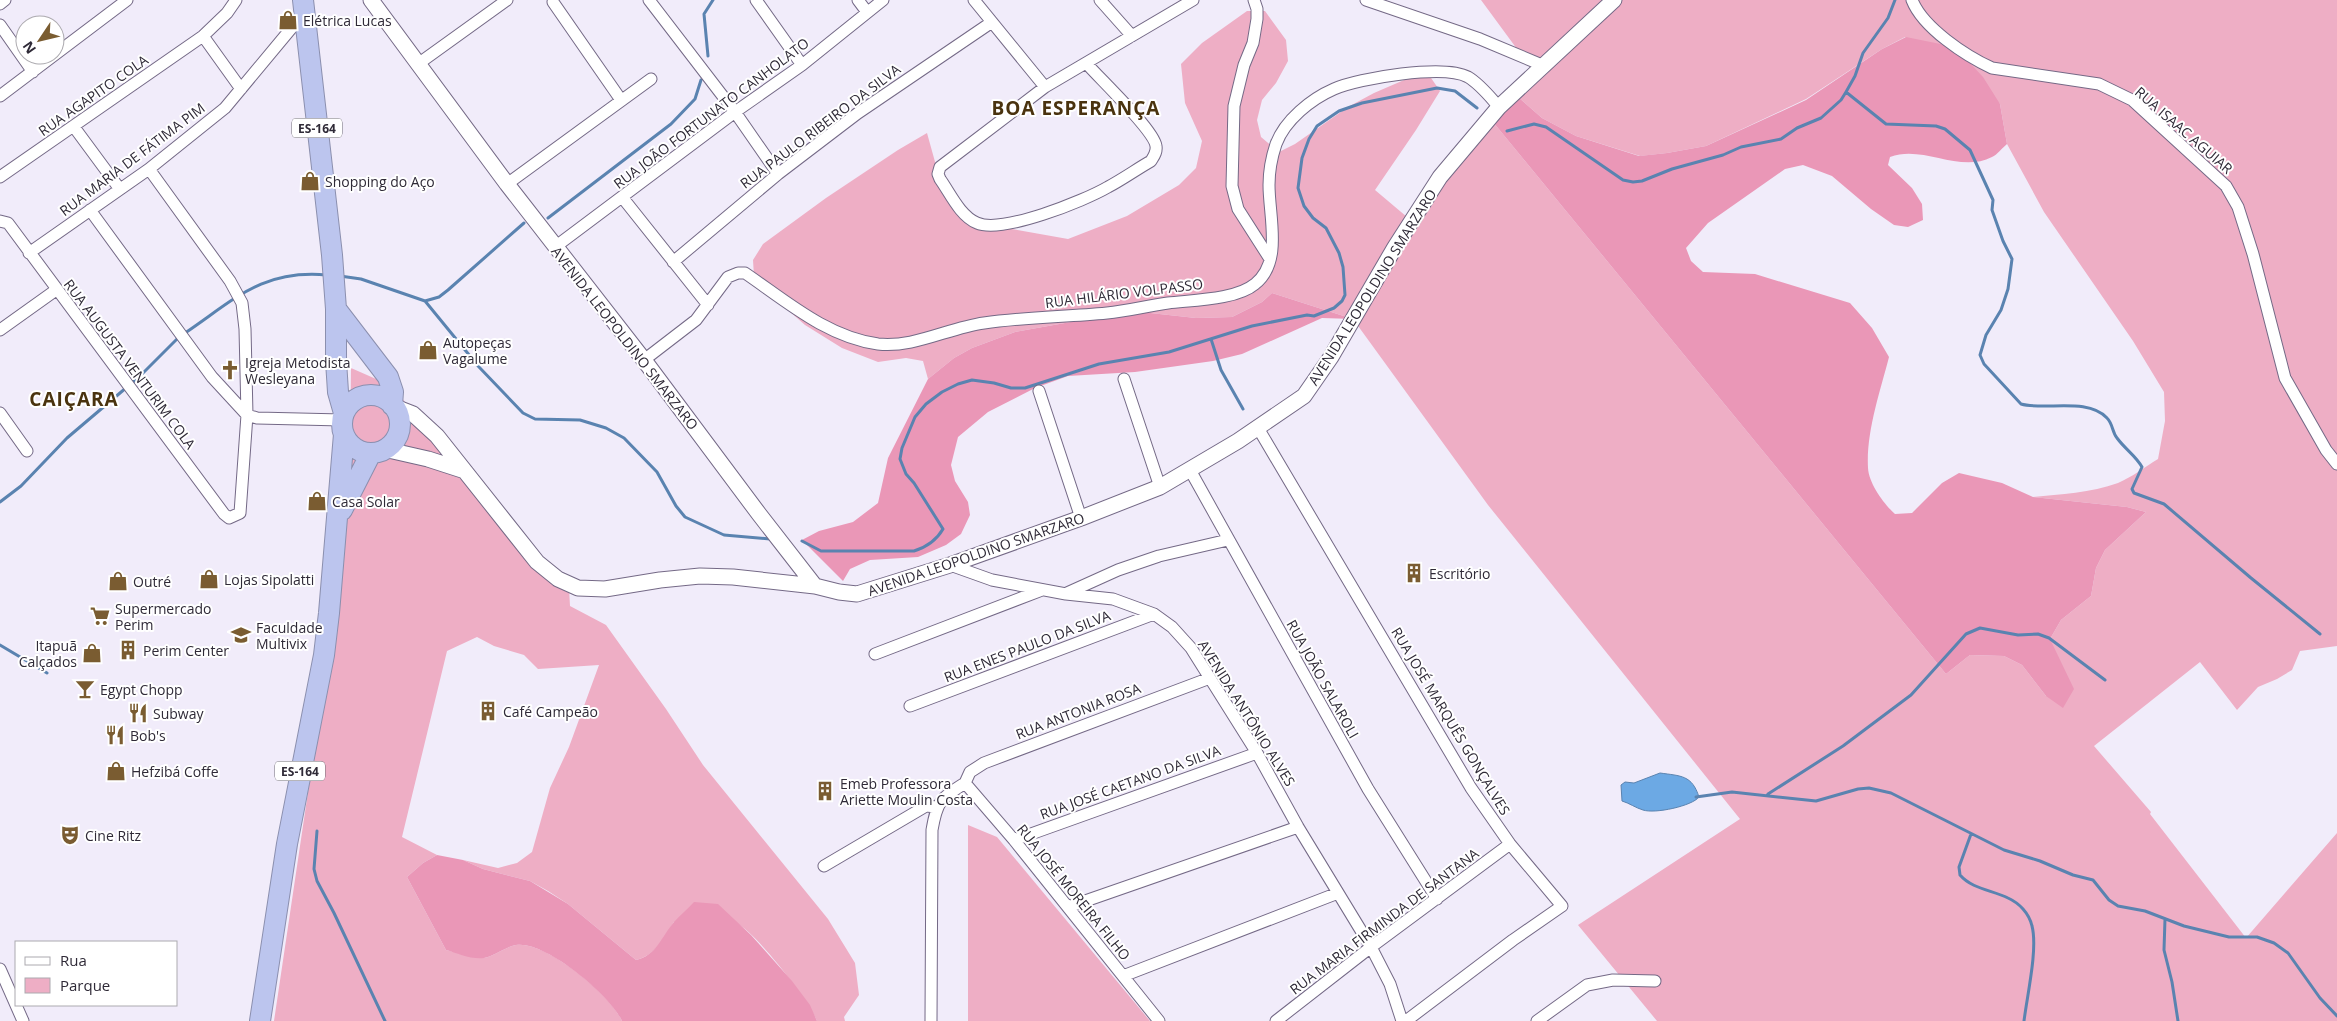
<svg xmlns="http://www.w3.org/2000/svg" width="2337" height="1021" viewBox="0 0 2337 1021" font-family="'Open Sans',sans-serif">
  <style>
    .green { fill: #eeaec5 }
    .forest { fill: #ea97b7 }
    .water { fill: #6ca9e4; stroke: #5a83b0 }
    .lines { fill: none; stroke-linecap: round; stroke-linejoin: round }
    .stream { stroke: #5a83b0; stroke-width: 3 }
    .street-casing { stroke: #746986; stroke-width: 13 }
    .secondary-casing { stroke: #746986; stroke-width: 17 }
    .highway-casing { stroke: #8b8fae; stroke-width: 22 }
    .street { stroke: #fff; stroke-width: 11 }
    .secondary { stroke: #fff; stroke-width: 15 }
    .highway { stroke: #bcc5ee; stroke-width: 20 }
    .labels { text-anchor: middle; dominant-baseline: central; stroke-width: 4; stroke-linejoin: round; paint-order: stroke }
    .shield { fill: #fff; stroke: #6d6a73; stroke-width: 1 }
    .shield-label { font-size: 12px; font-weight: bold; fill: #2f2a37 }
    .poi-label { font-size: 14px; fill: #2f2a37; stroke: #fff; text-anchor: start }
    .street-label { font-size: 14px; fill: #2f2a37; stroke: #fff }
    .district-label { font-size: 19px; font-weight: bold; letter-spacing: 1px; fill: #4a330f; stroke: #fff }
  </style>
  <rect width="100%" height="100%" fill="#f1ecfa"/>
  <!-- green -->
  <path class="green" d="M 1481,0 L 2337,0 L 2337,646 L 2300,651 L 2292,670 L 2277,679 L 2258,687 L 2237,710 L 2200,662 L 2094,746 L 2151,812 L 2150,814 L 2246,938 L 2337,833 L 2337,1021 L 1657,1021 L 1578,925 L 1740,819 L 1488,505 L 1353,319 L 1272,293 L 1262,302 L 1232,317 L 1196,318 L 1132,311 L 1015,332 L 972,348 L 954,358 L 928,379 L 923,361 L 906,358 L 878,362 L 842,348 L 805,325 L 772,296 L 754,276 L 753,260 L 763,244 L 826,198 L 898,150 L 927,133 L 942,187 L 968,225 L 1012,229 L 1068,239 L 1127,216 L 1179,185 L 1196,168 L 1202,141 L 1185,103 L 1181,64 L 1202,43 L 1247,11 L 1265,11 L 1286,40 L 1288,61 L 1276,83 L 1262,100 L 1257,120 L 1261,137 L 1279,152 L 1295,144 L 1348,107 L 1374,93 L 1418,74 L 1429,75 L 1440,91 L 1416,130 L 1375,190 L 1407,217 L 1493,122 L 1946,674 L 1970,655 L 2004,656 L 2022,665 L 2046,696 L 2050,639 L 2061,620 L 2091,596 L 2096,568 L 2105,550 L 2146,512 L 2127,507 L 2033,497 C 2060,494 2091,493 2118,483 C 2132,477 2145,467 2158,459 L 2165,421 L 2164,392 L 2133,341 L 2044,212 L 2007,144 L 2000,104 L 1905,37 L 1882,49 L 1806,99 L 1706,146 L 1667,153 L 1640,156 L 1576,136 L 1542,118 L 1517,96 L 1536,75 Z
    M 351,368 L 392,386 L 442,447 L 569,588 L 570,606 L 606,625 L 666,709 L 703,765 L 828,919 L 855,963 L 859,995 L 844,1017 L 845,1021 L 817,1021 C 809,1001 755,931 736,923 C 728,919 685,922 674,922 C 664,937 655,956 636,960 L 568,904 L 548,891 L 530,881 L 483,869 L 463,860 L 498,868 L 517,863 L 532,852 L 550,788 L 569,747 L 599,665 L 538,669 L 524,655 L 494,646 L 477,637 L 447,651 L 402,837 L 437,855 L 423,863 L 407,877 L 446,950 C 457,952 473,959 484,958 C 495,956 505,947 516,945 C 545,940 611,995 622,1021 L 274,1021 L 341,570 L 350,459 Z
    M 968,825 L 997,837 L 1150,1021 L 968,1021 Z"/>
  <!-- forest -->
  <path class="forest" d="M 1906,37 L 1955,47 L 1983,77 L 2000,104 L 2007,144 C 2002,148 1997,155 1992,157 C 1959,174 1923,144 1890,157 L 1888,165 L 1912,188 L 1922,204 L 1923,220 L 1908,227 L 1894,225 L 1871,209 L 1832,176 L 1803,165 L 1785,169 L 1708,223 L 1686,248 L 1691,261 L 1703,272 L 1755,274 L 1850,303 L 1872,328 L 1889,357 C 1880,392 1866,432 1868,468 C 1869,484 1884,504 1895,514 L 1912,513 L 1942,483 L 1959,473 L 2002,483 L 2033,497 L 2127,507 L 2146,512 L 2105,550 L 2096,568 L 2091,596 L 2061,620 L 2050,639 L 2074,689 L 2063,708 L 2046,696 L 2022,665 L 2004,656 L 1970,655 L 1946,674 L 1493,122 L 1517,96 L 1542,118 L 1576,136 L 1639,156 L 1667,153 L 1706,146 L 1806,100 L 1882,49 Z
    M 1272,293 L 1353,319 L 1322,318 L 1242,354 L 1213,361 L 1135,372 L 1068,376 L 1035,388 L 988,412 L 958,437 L 951,465 L 955,481 L 968,502 L 970,515 L 961,534 L 946,545 L 918,557 L 870,560 L 850,569 L 843,581 L 802,540 L 819,531 L 853,522 L 878,503 L 888,458 L 928,379 L 954,358 L 972,348 L 1015,332 L 1132,311 L 1196,318 L 1232,317 L 1262,302 Z
    M 437,855 L 463,860 L 483,869 L 530,881 L 568,904 L 636,960 C 656,956 662,936 674,922 C 680,915 688,909 694,902 L 718,904 L 751,935 L 792,981 L 810,1005 L 817,1021 L 622,1021 C 611,996 545,940 516,945 C 505,947 495,956 484,958 C 472,960 457,953 446,950 L 407,877 L 423,863 Z"/>
  <!-- water -->
  <path class="water" d="M 1660,773 C 1681,776 1692,775 1699,797 C 1692,806 1655,814 1643,810 C 1636,808 1629,803 1622,801 L 1621,785 L 1625,782 L 1634,783 Z"/>
  <g class="lines">
    <!-- stream -->
    <path class="stream" d="M 708,56 L 704,14 L 713,0
      M 1846,92 L 1886,124 L 1936,126 L 1945,129 L 1970,150 L 1993,200 L 1992,210 L 2003,241 L 2012,259 L 2008,289 L 2001,310 L 1986,335 L 1980,355 L 1984,364 L 2021,404 C 2045,411 2087,397 2107,418 C 2113,424 2112,432 2117,438 C 2125,449 2136,456 2142,467 L 2132,489 L 2134,493 L 2164,504 L 2251,578 L 2320,634
      M 1507,131 L 1534,124 L 1546,127 L 1623,180 L 1633,182 L 1642,181 L 1672,169 L 1723,155 L 1741,147 L 1781,139 L 1797,128 L 1821,118 L 1841,100 L 1846,92 L 1855,76 L 1863,53 L 1888,18 L 1895,0
      M 548,218 L 671,124 L 695,99 L 701,80
      M 340,276 L 361,279 L 425,301 L 479,367 L 523,413 L 535,419 L 580,420 L 606,428 L 624,438 L 657,472 L 676,506 L 685,517 L 724,535 L 770,539
      M 425,301 L 439,297 L 448,290 L 524,223
      M 185,333 C 234,300 262,269 327,275
      M 1211,339 L 1221,370 L 1243,409
      M 0,502 L 21,486 L 67,438 L 140,376 L 179,337
      M 802,541 L 821,551 L 914,551 C 927,547 936,541 943,529 L 914,483 L 906,474 L 900,459 L 902,448 L 915,417 L 926,404 L 942,392 L 958,384 L 972,380 L 994,383 L 1011,388 L 1025,388 L 1099,364 L 1169,352 L 1252,326 L 1307,315 L 1314,316 L 1334,308 L 1342,301 L 1345,295 L 1343,267 L 1339,253 L 1326,228 L 1313,218 L 1304,206 L 1298,188 L 1302,158 L 1309,139 L 1317,126 L 1339,111 L 1362,103 L 1437,88 L 1455,91 L 1477,108
      M 0,645 L 47,673
      M 1768,794 L 1843,746 L 1911,695 L 1966,634 L 1980,628 L 2018,635 L 2038,634 L 2049,638 L 2105,680
      M 1696,797 L 1732,792 L 1816,801 L 1858,789 L 1869,788 L 1891,793 L 2004,850 L 2040,861 L 2073,875 L 2093,880 L 2109,900 L 2118,906 L 2145,911 L 2184,926 L 2229,937 L 2257,937 L 2274,943 L 2288,953 L 2320,998 L 2337,1016
      M 317,831 L 314,869 L 317,881 L 334,913 L 385,1021
      M 1971,834 L 1959,867 L 1960,875 C 1972,889 1992,890 2008,898 C 2019,903 2029,913 2032,926 C 2038,949 2027,996 2024,1021
      M 2165,919 L 2164,950 L 2172,982 L 2178,1021"/>
    <defs>
      <path id="street" d="M 649,0 L 735,112 L 778,174
        M 756,0 L 802,65
        M 858,0 L 867,12
        M 974,0 L 1045,87
        M 1100,0 L 1132,36
        M 1254,0 L 1257,9 L 1257,19 L 1253,43 L 1244,65 L 1234,106 L 1232,186 L 1238,209 L 1270,259
        M 1366,0 L 1480,39 L 1542,65
        M 1912,0 C 1923,28 1966,56 1992,68 L 2099,84 L 2132,100 L 2226,186 L 2238,207 L 2253,254 L 2285,378 L 2326,450 L 2337,464
        M 553,2 L 621,100
        M 0,4 L 5,0
        M 0,25 L 33,72
        M 203,36 L 241,89
        M 418,64 L 507,0
        M 1087,64 C 1100,79 1154,130 1156,146 C 1157,152 1154,156 1151,161 C 1137,169 1123,179 1108,187 C 1084,201 1002,234 977,223 C 960,216 950,193 940,179 L 938,174 L 940,167 L 1045,87 L 1193,0
        M 0,96 L 127,0
        M 74,127 L 119,188
        M 0,177 L 203,36 L 227,13 L 236,0
        M 507,184 L 651,79
        M 622,197 L 708,305
        M 90,210 L 212,377 L 247,415 L 257,418 L 342,420
        M 0,221 L 8,223 L 224,514 L 229,518 L 240,513 L 247,415 L 245,329 L 242,303 L 230,281 L 149,169
        M 555,247 L 735,112 L 802,65 L 883,0
        M 29,253 L 149,169 L 225,108 L 304,13
        M 673,262 L 778,174 L 858,113 L 992,22
        M 0,330 L 56,290
        M 644,360 L 696,320 L 728,277 L 738,273 L 745,273 C 786,301 827,337 878,344 C 914,348 948,328 984,323 C 1024,317 1066,317 1107,313 C 1127,311 1147,306 1168,303 C 1192,300 1236,300 1255,284 C 1283,262 1269,217 1269,185 C 1269,173 1272,156 1276,144 C 1285,120 1311,99 1334,89 C 1359,78 1444,64 1468,77 C 1480,84 1490,97 1499,107
        M 1124,379 L 1160,487
        M 1039,391 L 1081,518
        M 0,413 L 27,451
        M 1258,428 L 1471,788 L 1510,844 L 1562,906 L 1513,940 L 1406,1021
        M 1190,470 L 1368,789 L 1437,899
        M 950,565 L 992,580 L 1066,594 L 1113,599 L 1154,614 L 1172,627 L 1191,648 L 1257,753 L 1298,827 L 1371,947 L 1390,984 L 1402,1021
        M 1067,593 L 1118,570 L 1159,556 L 1228,540
        M 875,654 L 1042,590
        M 910,706 L 1154,614
        M 965,783 L 1014,840 L 1159,1021
        M 965,783 L 970,772 L 984,763 L 1210,678
        M 1014,840 L 1257,753
        M 824,866 L 926,806 L 936,807
        M 1068,907 L 1298,827
        M 0,969 L 23,1021
        M 1123,976 L 1338,893
        M 931,1021 L 932,830 C 937,801 940,799 965,783
        M 1276,1021 L 1371,947 L 1510,844
        M 1537,1021 L 1587,985 L 1613,980 L 1655,981"/>
      <path id="secondary" d="M 371,0 L 507,184 L 644,360 L 759,514 L 815,586
        M 395,407 L 413,414 L 437,436 L 537,562 L 558,579 L 578,588 L 605,589 L 660,580 L 700,576 L 733,577 L 815,586 L 839,592 L 857,594 L 950,565 L 1081,518 L 1160,487 L 1238,441 L 1304,396 L 1331,357 L 1395,247 L 1440,177 L 1499,107 L 1614,0
        M 384,449 L 428,459 L 462,470"/>
      <path id="highway" d="M 303,0 L 332,255 L 336,309 L 336,361 L 338,392 L 344,413
        M 336,309 L 388,377 L 393,392 L 392,405
        M342 424a29 29 0 1 1 58 0a29 29 0 1 1-58 0Z
        M 342,510 L 371,453
        M 260,1021 L 287,844 L 324,655 L 329,613 L 344,434"/>
    </defs>
    <!-- street casing -->
    <use href="#street" class="street-casing"/>
    <!-- secondary casing -->
    <use href="#secondary" class="secondary-casing"/>
    <!-- highway casing -->
    <use href="#highway" class="highway-casing"/>
    <!-- street -->
    <use href="#street" class="street"/>
    <!-- secondary -->
    <use href="#secondary" class="secondary"/>
    <!-- highway -->
    <use href="#highway" class="highway"/>
  </g>
  <!-- icons -->
  <defs>
    <symbol id="shop-bare" viewBox="-9 -9 18 18"><path d="M-5-2.5h2.3a2.7 3.5 0 0 1 5.4 0H5L5.5 6h-11ZM-1.5-2.5h3a1.5 2.3 0 0 0-3 0Z" fill="#7a5c31" stroke="#fff" stroke-width="2.5" paint-order="stroke"/></symbol>
    <symbol id="church-bare" viewBox="-9 -9 18 18"><path d="M-1.2-6h2.4v3.5h3.3v2.4h-3.3V6h-2.4V-.1h-3.3v-2.4h3.3Z" fill="#7a5c31" stroke="#fff" stroke-width="2.5" paint-order="stroke"/></symbol>
    <symbol id="building-bare" viewBox="-9 -9 18 18"><path d="M-4-6H4V6H1V3H-1V6H-4ZM-2.5-4.3h1.7v1.8h-1.7ZM.8-4.3h1.7v1.8H.8ZM-2.5-1h1.7V.8h-1.7ZM.8-1h1.7V.8H.8Z" fill="#7a5c31" stroke="#fff" stroke-width="2.5" paint-order="stroke"/></symbol>
    <symbol id="supermarket-bare" viewBox="-9 -9 18 18"><path d="M-6-5.5h2.5l.6 2H6L4.5 2H-2.5L-4.4-4H-6ZM-1.5 3.2a1.3 1.3 0 1 0 .1 0ZM3 3.2a1.3 1.3 0 1 0 .1 0Z" fill="#7a5c31" stroke="#fff" stroke-width="2.5" paint-order="stroke"/></symbol>
    <symbol id="university-bare" viewBox="-9 -9 18 18"><path d="M0-5L7-2L0 1L-7-2ZM-4 1L0 2.5L4 1V4Q0 6-4 4Z" fill="#7a5c31" stroke="#fff" stroke-width="2.5" paint-order="stroke"/></symbol>
    <symbol id="bar-bare" viewBox="-9 -9 18 18"><path d="M-6-5H6L.8 .8V4.5H3.5V6h-7V4.5H-.8V.8Z" fill="#7a5c31" stroke="#fff" stroke-width="2.5" paint-order="stroke"/></symbol>
    <symbol id="restaurant-bare" viewBox="-9 -9 18 18"><path d="M-5-6h1v4h1v-4h1v4h1v-4h1v5L-1.5 .5V6h-2V.5L-5-1ZM5-6V6H3V1.5H1.5Q1.5-4 5-6Z" fill="#7a5c31" stroke="#fff" stroke-width="2.5" paint-order="stroke"/></symbol>
    <symbol id="theatre-bare" viewBox="-9 -9 18 18"><path d="M-5-5.5Q0-4 5-5.5V0Q5 5 0 6Q-5 5-5 0ZM-3.3-2.5H-1v1.5H-3.3ZM1-2.5H3.3v1.5H1ZM-2.8 1Q0 5.5 2.8 1Z" fill="#7a5c31" stroke="#fff" stroke-width="2.5" paint-order="stroke"/></symbol>
  </defs>
  <g fill-rule="evenodd">
    <use href="#shop-bare" x="274" y="6" width="28" height="28"/>
    <use href="#shop-bare" x="296" y="167" width="28" height="28"/>
    <use href="#shop-bare" x="414" y="336" width="28" height="28"/>
    <use href="#church-bare" x="216" y="356" width="28" height="28"/>
    <use href="#shop-bare" x="303" y="487" width="28" height="28"/>
    <use href="#building-bare" x="1400" y="559" width="28" height="28"/>
    <use href="#shop-bare" x="195" y="565" width="28" height="28"/>
    <use href="#shop-bare" x="104" y="567" width="28" height="28"/>
    <use href="#supermarket-bare" x="86" y="602" width="28" height="28"/>
    <use href="#university-bare" x="227" y="621" width="28" height="28"/>
    <use href="#building-bare" x="114" y="636" width="28" height="28"/>
    <use href="#shop-bare" x="78" y="639" width="28" height="28"/>
    <use href="#bar-bare" x="71" y="675" width="28" height="28"/>
    <use href="#building-bare" x="474" y="697" width="28" height="28"/>
    <use href="#restaurant-bare" x="124" y="699" width="28" height="28"/>
    <use href="#restaurant-bare" x="101" y="721" width="28" height="28"/>
    <use href="#shop-bare" x="102" y="757" width="28" height="28"/>
    <use href="#building-bare" x="811" y="777" width="28" height="28"/>
    <use href="#theatre-bare" x="56" y="821" width="28" height="28"/>
  </g>
  <g class="labels">
    <!-- shield labels -->
    <g class="shield">
      <rect x="292" y="118.5" width="50" height="19" rx="4"/>
      <rect x="275" y="761.5" width="50" height="19" rx="4"/>
    </g>
    <g class="shield-label">
      <text x="317" y="128">ES-164</text>
      <text x="300" y="771">ES-164</text>
    </g>
    <!-- poi labels -->
    <g class="poi-label">
      <text x="303" y="20">Elétrica Lucas</text>
      <text x="325" y="181">Shopping do Aço</text>
      <text x="443" y="342">Autopeças<tspan x="443" dy="16">Vagalume</tspan></text>
      <text x="245" y="362">Igreja Metodista<tspan x="245" dy="16">Wesleyana</tspan></text>
      <text x="332" y="501">Casa Solar</text>
      <text x="1429" y="573">Escritório</text>
      <text x="224" y="579">Lojas Sipolatti</text>
      <text x="133" y="581">Outré</text>
      <text x="115" y="608">Supermercado<tspan x="115" dy="16">Perim</tspan></text>
      <text x="256" y="627">Faculdade<tspan x="256" dy="16">Multivix</tspan></text>
      <text x="77" y="645" text-anchor="end">Itapuã<tspan x="77" dy="16">Calçados</tspan></text>
      <text x="143" y="650">Perim Center</text>
      <text x="100" y="689">Egypt Chopp</text>
      <text x="503" y="711">Café Campeão</text>
      <text x="153" y="713">Subway</text>
      <text x="130" y="735">Bob's</text>
      <text x="131" y="771">Hefzibá Coffe</text>
      <text x="840" y="783">Emeb Professora<tspan x="840" dy="16">Ariette Moulin Costa</tspan></text>
      <text x="85" y="835">Cine Ritz</text>
    </g>
    <!-- street labels -->
    <g class="street-label">
      <text transform="translate(93 95) rotate(-35)">RUA AGAPITO COLA</text>
      <text transform="translate(711 113) rotate(-37)">RUA JOÃO FORTUNATO CANHOLATO</text>
      <text transform="translate(820 126) rotate(-37)">RUA PAULO RIBEIRO DA SILVA</text>
      <text transform="translate(2184 130) rotate(41)">RUA ISAAC AGUIAR</text>
      <text transform="translate(132 159) rotate(-37)">RUA MARIA DE FÁTIMA PIM</text>
      <text transform="translate(1372 287) rotate(-58)">AVENIDA LEOPOLDINO SMARZARO</text>
      <text transform="translate(1124 293) rotate(-7)">RUA HILÁRIO VOLPASSO</text>
      <text transform="translate(625 338) rotate(52)">AVENIDA LEOPOLDINO SMARZARO</text>
      <text transform="translate(130 364) rotate(53)">RUA AUGUSTA VENTURIM COLA</text>
      <text transform="translate(976 554) rotate(-19)">AVENIDA LEOPOLDINO SMARZARO</text>
      <text transform="translate(1027 646) rotate(-21)">RUA ENES PAULO DA SILVA</text>
      <text transform="translate(1323 679) rotate(61)">RUA JOÃO SALAROLI</text>
      <text transform="translate(1078 711) rotate(-21)">RUA ANTONIA ROSA</text>
      <text transform="translate(1247 713) rotate(58)">AVENIDA ANTÔNIO ALVES</text>
      <text transform="translate(1451 721) rotate(59)">RUA JOSÉ MARQUÊS GONÇALVES</text>
      <text transform="translate(1130 782) rotate(-20)">RUA JOSÉ CAETANO DA SILVA</text>
      <text transform="translate(1074 892) rotate(51)">RUA JOSÉ MOREIRA FILHO</text>
      <text transform="translate(1384 921) rotate(-37)">RUA MARIA FIRMINDA DE SANTANA</text>
    </g>
    <!-- district labels -->
    <g class="district-label">
      <text x="1076" y="108">BOA ESPERANÇA</text>
      <text x="74" y="399">CAIÇARA</text>
    </g>
  </g>
  <!-- legend -->
  <rect x="15" y="941" width="162" height="65" fill="#ffffff" stroke="#acaaaf"/>
  <rect x="25" y="957" width="25" height="8" fill="#ffffff" stroke="#acaaaf"/>
  <text x="60" y="966" font-size="15" fill="#2f2a37">Rua</text>
  <rect x="25" y="978" width="25" height="15" fill="#eeaec5" stroke="#acaaaf"/>
  <text x="60" y="991" font-size="15" fill="#2f2a37">Parque</text>
  <!-- north arrow -->
  <g transform="translate(40 40) rotate(235)"><circle r="24" fill="#ffffff" stroke="#acaaaf"/>
  <path d="M0-4L9 19L0 12L-9 19Z" fill="#7a5c31"/>
  <text y="-8" font-size="14" font-weight="bold" text-anchor="middle" fill="#2f2a37">N</text>
  </g>
</svg>
